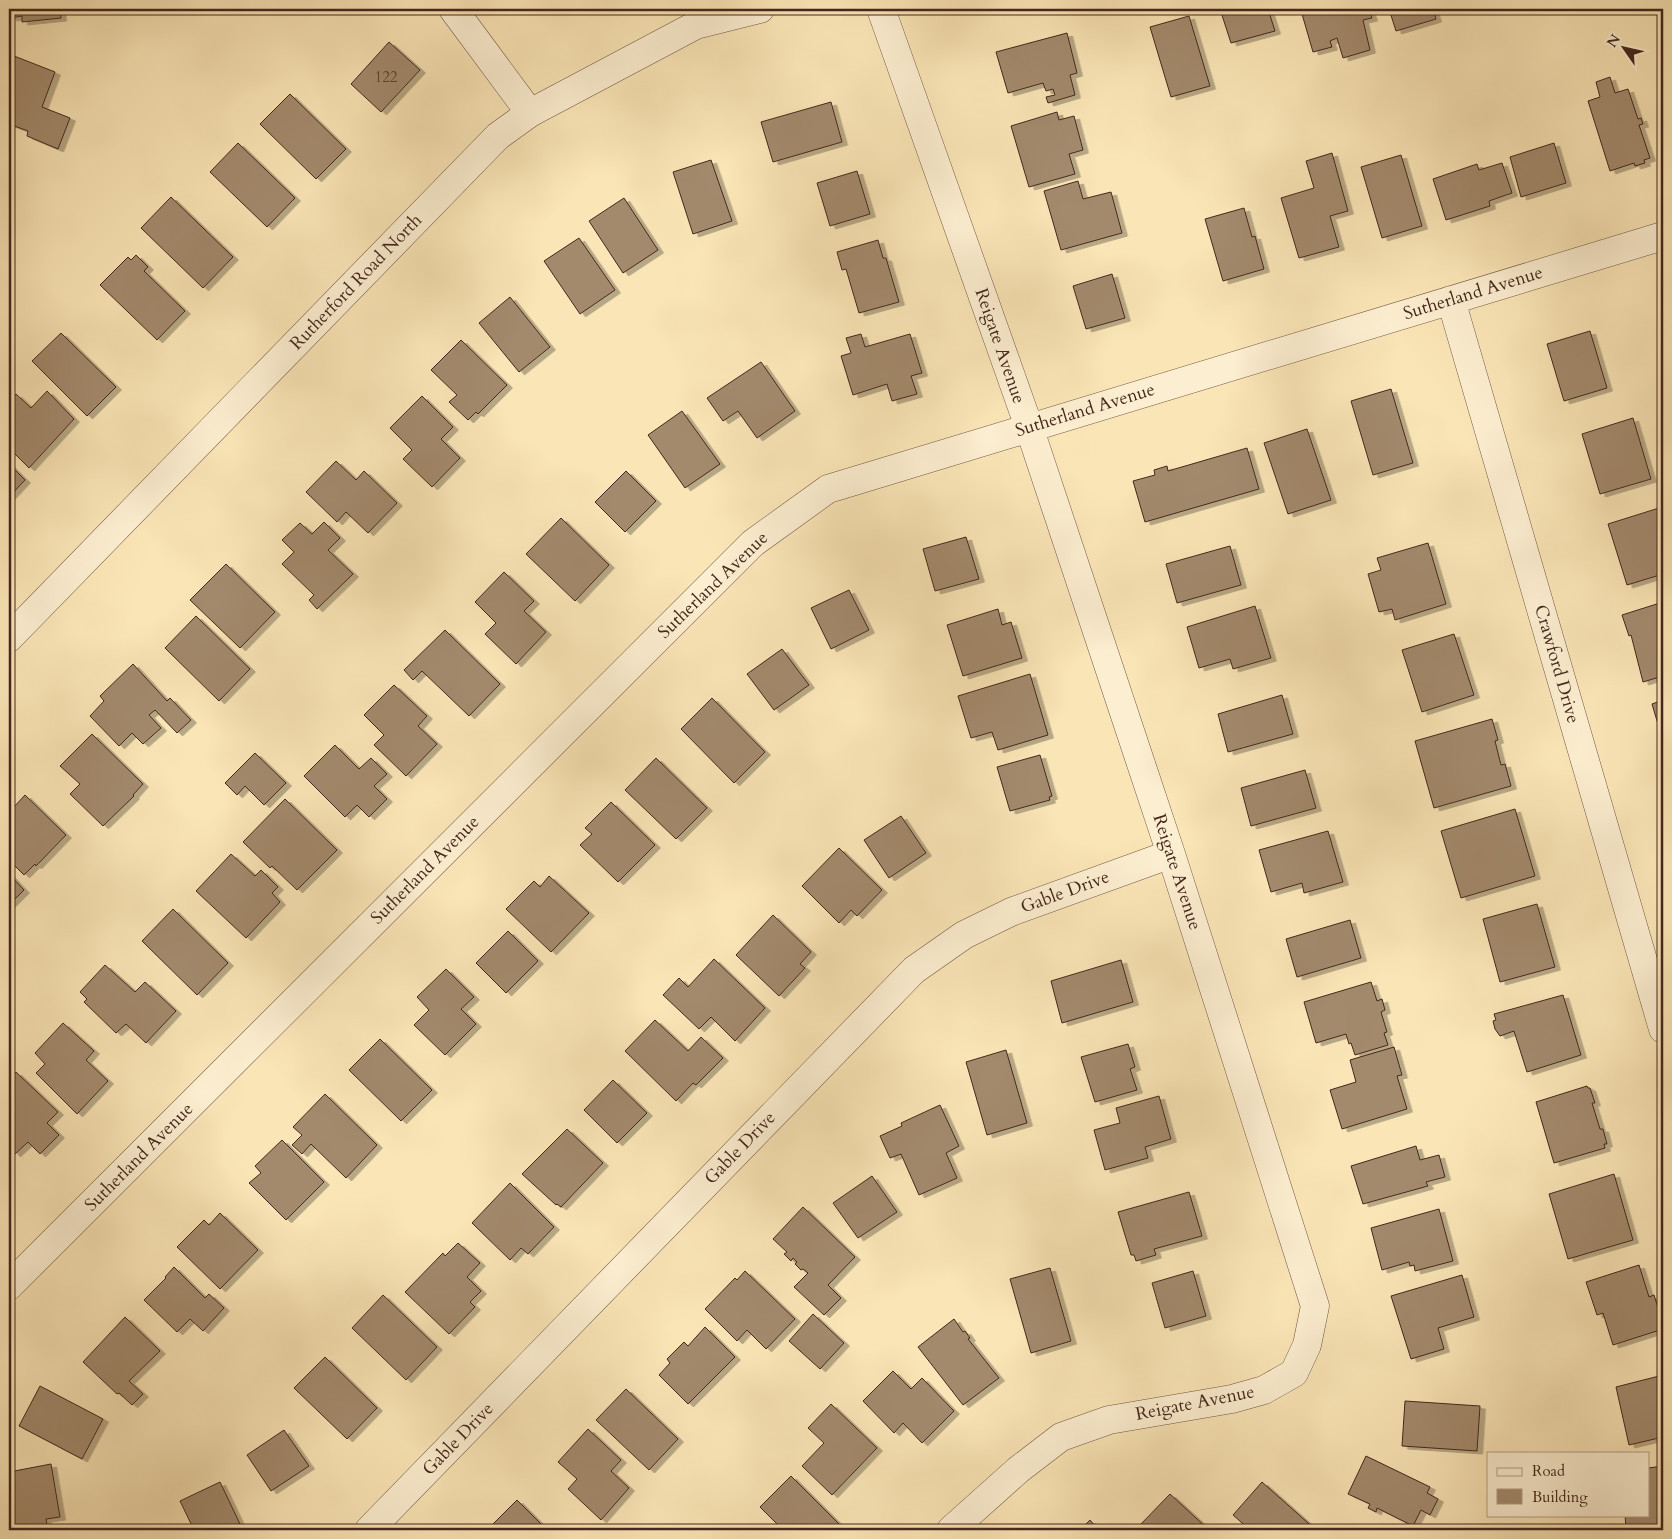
<svg xmlns="http://www.w3.org/2000/svg" width="1672" height="1539" viewBox="0 0 1672 1539" font-family="Cardo,serif">
  <style>
    .building { fill: #a38a6d; stroke: #44271d; filter: url(#shadow) }
    .lines { fill: none; stroke-linecap: round; stroke-linejoin: round }
    .minor-casing { stroke: #725643; stroke-width: 29 }
    .tertiary-casing { stroke: #725643; stroke-width: 29 }
    .minor { stroke: #fceed0; stroke-width: 28 }
    .tertiary { stroke: #fceed0; stroke-width: 28 }
    .labels { text-anchor: middle; dominant-baseline: central; stroke-width: 4; stroke-linejoin: round; paint-order: stroke }
    .number-label { font-size: 15px; fill: #5c4031 }
    .street-label { font-size: 18px; fill: #44271d; stroke: #fceed0 }
  </style>
  <defs>
    <filter id="shadow"><feDropShadow dx="5.5" dy="3" stdDeviation="0" flood-color="#0004"/></filter>
  </defs>
  <rect width="100%" height="100%" fill="#fae5b6"/>
  <filter id="stains"><feTurbulence type="fractalNoise" baseFrequency=".004" numOctaves="4"/><feColorMatrix values="0 0 0 0 .2 0 0 0 0 .09 0 0 0 0 .02 0 0 0 .5 -.17"/></filter>
  <radialGradient id="worn" r=".72"><stop offset=".6" stop-color="#630" stop-opacity="0"/><stop offset="1" stop-color="#630" stop-opacity=".3"/></radialGradient>
  <!-- building -->
  <path class="building" d="M 10,9 L 60,9 L 61,18 L 22,22 L 22,16 L 11,18 Z
    M 1220,9 L 1268,9 L 1275,31 L 1231,43 Z
    M 1316,9 L 1369,9 L 1372,18 L 1363,20 L 1370,50 L 1343,58 L 1337,38 L 1330,41 L 1332,47 L 1313,52 L 1302,14 Z
    M 1389,9 L 1433,9 L 1436,19 L 1396,31 Z
    M 1189,16 L 1210,86 L 1171,97 L 1150,27 Z
    M 1067,33 L 1077,73 L 1070,75 L 1075,95 L 1048,103 L 1046,97 L 1055,95 L 1053,89 L 1046,91 L 1043,83 L 1008,93 L 996,52 Z
    M 389,42 L 420,70 L 381,112 L 351,84 Z
    M 9,54 L 55,72 L 42,107 L 70,118 L 58,149 L 27,136 L 28,131 L 9,124 Z
    M 1610,77 L 1615,93 L 1628,89 L 1638,119 L 1641,118 L 1643,124 L 1639,125 L 1650,158 L 1644,160 L 1645,163 L 1635,166 L 1634,163 L 1610,171 L 1588,101 L 1600,97 L 1596,82 Z
    M 1663,85 L 1663,103 L 1658,87 Z
    M 290,94 L 346,149 L 316,179 L 260,124 Z
    M 831,102 L 842,142 L 773,162 L 761,122 Z
    M 1057,112 L 1059,120 L 1074,116 L 1083,150 L 1069,154 L 1075,174 L 1029,187 L 1011,126 Z
    M 238,143 L 295,198 L 267,227 L 210,172 Z
    M 1554,143 L 1566,183 L 1521,197 L 1510,157 Z
    M 1332,153 L 1348,211 L 1330,216 L 1339,247 L 1299,258 L 1281,198 L 1314,188 L 1306,161 Z
    M 1401,155 L 1422,226 L 1382,238 L 1361,167 Z
    M 711,160 L 732,221 L 693,234 L 673,172 Z
    M 1502,163 L 1512,193 L 1489,201 L 1490,206 L 1446,220 L 1433,179 L 1477,164 L 1479,170 Z
    M 857,171 L 870,214 L 830,226 L 817,183 Z
    M 1078,181 L 1083,199 L 1111,192 L 1122,233 L 1061,250 L 1044,191 Z
    M 171,197 L 233,257 L 203,288 L 141,228 Z
    M 624,198 L 658,250 L 623,273 L 589,221 Z
    M 1244,208 L 1252,237 L 1255,236 L 1264,269 L 1223,281 L 1205,219 Z
    M 579,238 L 615,290 L 580,314 L 544,261 Z
    M 878,240 L 883,258 L 886,258 L 899,302 L 859,313 L 846,269 L 842,270 L 837,252 Z
    M 136,255 L 148,267 L 144,271 L 185,311 L 157,340 L 100,285 L 128,257 L 131,260 Z
    M 1112,274 L 1125,318 L 1086,329 L 1073,286 Z
    M 510,297 L 550,347 L 519,372 L 479,323 Z
    M 1590,331 L 1607,388 L 1564,401 L 1547,344 Z
    M 61,333 L 116,387 L 87,416 L 32,361 Z
    M 861,334 L 865,347 L 910,334 L 922,373 L 911,376 L 917,394 L 892,401 L 887,384 L 853,395 L 841,356 L 851,353 L 846,338 Z
    M 461,340 L 507,385 L 478,414 L 476,412 L 468,420 L 449,402 L 457,395 L 431,370 Z
    M 761,362 L 795,411 L 757,438 L 738,411 L 723,421 L 707,398 Z
    M 1391,389 L 1413,463 L 1373,475 L 1351,401 Z
    M 47,391 L 74,419 L 29,468 L 9,448 L 9,401 L 16,394 L 31,408 Z
    M 422,396 L 453,427 L 441,439 L 460,458 L 432,487 L 403,459 L 412,450 L 390,428 Z
    M 682,411 L 720,464 L 685,488 L 648,435 Z
    M 1633,418 L 1651,479 L 1600,494 L 1582,434 Z
    M 1307,429 L 1331,500 L 1288,514 L 1264,443 Z
    M 1247,448 L 1259,489 L 1145,522 L 1133,481 L 1155,475 L 1154,470 L 1167,466 L 1168,471 Z
    M 336,461 L 356,480 L 364,471 L 397,503 L 368,533 L 346,512 L 337,522 L 306,492 Z
    M 9,464 L 25,480 L 9,497 Z
    M 626,471 L 656,501 L 625,532 L 595,502 Z
    M 1659,508 L 1663,523 L 1663,574 L 1627,585 L 1608,524 Z
    M 561,518 L 609,565 L 575,601 L 526,554 Z
    M 324,522 L 340,538 L 328,550 L 353,574 L 317,609 L 309,600 L 314,595 L 282,564 L 294,552 L 282,540 L 300,523 L 312,534 Z
    M 966,537 L 979,579 L 935,591 L 923,549 Z
    M 1428,543 L 1446,604 L 1395,620 L 1392,609 L 1379,612 L 1368,574 L 1381,570 L 1377,558 Z
    M 1230,546 L 1241,585 L 1177,603 L 1166,564 Z
    M 226,564 L 275,612 L 240,648 L 190,600 Z
    M 504,572 L 534,601 L 524,611 L 546,632 L 516,664 L 485,634 L 496,623 L 475,602 Z
    M 849,590 L 869,630 L 831,649 L 811,608 Z
    M 1663,602 L 1663,676 L 1643,682 L 1631,635 L 1629,636 L 1622,615 Z
    M 1255,606 L 1271,658 L 1233,669 L 1230,659 L 1199,668 L 1187,627 Z
    M 998,609 L 1002,625 L 1011,622 L 1022,658 L 963,676 L 947,625 Z
    M 196,616 L 250,669 L 219,701 L 165,648 Z
    M 445,630 L 500,684 L 469,716 L 422,671 L 413,680 L 404,670 Z
    M 1454,634 L 1474,695 L 1422,712 L 1402,650 Z
    M 782,649 L 809,685 L 774,710 L 747,674 Z
    M 133,664 L 167,701 L 170,698 L 191,720 L 177,733 L 155,710 L 149,715 L 161,728 L 143,744 L 132,733 L 119,746 L 90,716 L 104,701 L 100,696 Z
    M 1030,674 L 1048,735 L 998,750 L 992,732 L 971,738 L 958,696 Z
    M 394,685 L 427,716 L 418,726 L 437,744 L 406,776 L 374,745 L 384,735 L 364,715 Z
    M 1282,695 L 1293,734 L 1228,752 L 1218,714 Z
    M 712,698 L 765,752 L 734,783 L 681,729 Z
    M 1663,700 L 1663,741 L 1652,704 Z
    M 1492,719 L 1498,740 L 1495,741 L 1501,765 L 1505,764 L 1511,786 L 1434,808 L 1415,741 Z
    M 92,734 L 143,784 L 133,795 L 134,796 L 103,826 L 70,794 L 80,784 L 60,766 Z
    M 335,745 L 359,769 L 371,758 L 387,774 L 374,786 L 387,799 L 369,817 L 357,805 L 345,817 L 304,776 Z
    M 255,753 L 286,783 L 264,805 L 245,786 L 237,795 L 225,783 Z
    M 1040,755 L 1052,796 L 1049,797 L 1050,800 L 1010,811 L 997,767 Z
    M 656,758 L 707,808 L 676,839 L 625,790 Z
    M 1305,770 L 1316,808 L 1251,826 L 1241,788 Z
    M 25,795 L 66,835 L 36,866 L 35,864 L 24,875 L 9,860 L 9,804 L 13,808 Z
    M 285,799 L 337,850 L 297,890 L 272,866 L 270,868 L 243,842 Z
    M 611,802 L 655,845 L 618,882 L 580,845 L 592,834 L 585,828 Z
    M 1515,809 L 1535,876 L 1461,898 L 1441,831 Z
    M 901,816 L 926,853 L 889,878 L 864,840 Z
    M 1328,831 L 1343,882 L 1304,893 L 1302,883 L 1271,892 L 1259,850 Z
    M 839,848 L 882,890 L 857,916 L 851,910 L 839,923 L 802,886 Z
    M 231,854 L 255,876 L 261,870 L 278,887 L 272,893 L 280,902 L 246,938 L 196,891 Z
    M 9,874 L 24,890 L 9,905 Z
    M 549,876 L 589,913 L 551,952 L 506,909 L 534,881 L 540,887 Z
    M 1537,904 L 1555,967 L 1500,982 L 1483,919 Z
    M 173,909 L 228,963 L 197,995 L 142,941 Z
    M 773,915 L 811,952 L 800,964 L 805,968 L 779,996 L 736,955 Z
    M 1350,920 L 1361,958 L 1297,977 L 1286,939 Z
    M 508,931 L 538,961 L 506,993 L 476,963 Z
    M 714,959 L 765,1008 L 735,1041 L 711,1017 L 699,1029 L 663,995 L 679,978 L 688,987 Z
    M 1121,960 L 1133,1002 L 1062,1023 L 1051,981 Z
    M 105,965 L 135,992 L 145,982 L 176,1011 L 146,1043 L 126,1024 L 116,1033 L 84,1002 L 87,999 L 80,992 Z
    M 446,969 L 474,997 L 461,1009 L 476,1024 L 445,1055 L 414,1025 L 429,1010 L 417,997 Z
    M 1371,982 L 1377,1001 L 1382,999 L 1385,1010 L 1381,1012 L 1387,1032 L 1384,1033 L 1388,1045 L 1355,1055 L 1351,1043 L 1349,1044 L 1346,1034 L 1316,1043 L 1304,1002 Z
    M 1563,995 L 1581,1055 L 1527,1072 L 1514,1031 L 1500,1036 L 1495,1029 L 1493,1021 L 1496,1020 L 1494,1014 Z
    M 655,1020 L 688,1051 L 701,1037 L 723,1058 L 696,1085 L 693,1083 L 676,1101 L 625,1051 Z
    M 63,1023 L 94,1051 L 86,1060 L 108,1081 L 77,1114 L 36,1073 L 45,1064 L 35,1053 Z
    M 380,1039 L 432,1090 L 401,1121 L 349,1070 Z
    M 1128,1044 L 1135,1067 L 1130,1069 L 1137,1090 L 1095,1102 L 1081,1057 Z
    M 1394,1047 L 1402,1075 L 1397,1076 L 1407,1109 L 1342,1129 L 1330,1090 L 1356,1082 L 1350,1060 Z
    M 1006,1050 L 1027,1123 L 987,1135 L 966,1062 Z
    M 16,1072 L 58,1112 L 47,1123 L 59,1135 L 40,1154 L 28,1142 L 15,1154 L 9,1147 L 9,1080 Z
    M 613,1080 L 647,1113 L 617,1143 L 584,1110 Z
    M 1587,1086 L 1588,1088 L 1590,1088 L 1595,1103 L 1592,1103 L 1600,1129 L 1603,1129 L 1607,1144 L 1604,1144 L 1605,1148 L 1554,1163 L 1536,1102 Z
    M 325,1094 L 377,1145 L 346,1178 L 311,1144 L 302,1154 L 292,1145 L 302,1135 L 293,1127 Z
    M 1159,1096 L 1171,1139 L 1145,1147 L 1148,1158 L 1105,1170 L 1094,1130 L 1120,1123 L 1116,1108 Z
    M 940,1105 L 959,1146 L 946,1153 L 957,1178 L 919,1195 L 901,1154 L 890,1158 L 880,1136 L 902,1126 L 901,1123 Z
    M 567,1129 L 603,1163 L 561,1207 L 557,1204 L 556,1205 L 522,1174 Z
    M 282,1140 L 324,1182 L 286,1220 L 249,1183 L 261,1173 L 255,1166 Z
    M 1416,1146 L 1420,1160 L 1439,1155 L 1445,1177 L 1426,1182 L 1428,1186 L 1363,1204 L 1351,1166 Z
    M 1614,1174 L 1633,1240 L 1568,1259 L 1549,1194 Z
    M 872,1176 L 897,1212 L 858,1238 L 833,1203 Z
    M 510,1183 L 554,1227 L 528,1254 L 521,1248 L 510,1260 L 472,1223 Z
    M 1189,1192 L 1202,1236 L 1154,1249 L 1156,1255 L 1136,1261 L 1134,1255 L 1131,1255 L 1118,1212 Z
    M 803,1207 L 855,1257 L 828,1285 L 841,1298 L 824,1315 L 794,1287 L 808,1273 L 803,1269 L 801,1270 L 795,1264 L 797,1262 L 793,1258 L 791,1261 L 784,1254 L 787,1252 L 773,1239 Z
    M 1439,1209 L 1453,1261 L 1415,1271 L 1414,1265 L 1410,1266 L 1409,1262 L 1382,1270 L 1371,1228 Z
    M 220,1213 L 258,1250 L 220,1289 L 177,1247 L 204,1220 L 209,1225 Z
    M 458,1243 L 480,1263 L 467,1277 L 481,1291 L 470,1302 L 475,1307 L 449,1334 L 405,1292 L 443,1253 L 445,1256 Z
    M 1639,1265 L 1649,1297 L 1654,1295 L 1663,1323 L 1663,1329 L 1613,1345 L 1603,1313 L 1597,1315 L 1586,1282 Z
    M 174,1267 L 205,1298 L 209,1294 L 224,1308 L 203,1331 L 190,1319 L 177,1332 L 144,1300 L 166,1278 L 165,1277 Z
    M 1050,1268 L 1071,1341 L 1031,1353 L 1010,1279 Z
    M 745,1271 L 795,1319 L 766,1349 L 747,1330 L 737,1341 L 705,1309 L 735,1278 L 737,1280 Z
    M 1193,1271 L 1206,1316 L 1165,1328 L 1152,1283 Z
    M 1462,1275 L 1474,1317 L 1438,1328 L 1444,1349 L 1411,1359 L 1391,1296 Z
    M 383,1295 L 437,1347 L 406,1380 L 352,1328 Z
    M 813,1314 L 844,1343 L 820,1369 L 789,1341 Z
    M 125,1317 L 160,1351 L 129,1381 L 143,1394 L 132,1405 L 119,1393 L 117,1394 L 83,1362 Z
    M 954,1319 L 963,1332 L 965,1331 L 970,1338 L 968,1339 L 999,1378 L 963,1405 L 918,1347 Z
    M 705,1327 L 735,1357 L 688,1404 L 659,1375 L 670,1363 L 667,1359 L 684,1342 L 688,1346 Z
    M 325,1357 L 377,1408 L 347,1439 L 294,1388 Z
    M 893,1371 L 911,1389 L 922,1378 L 954,1411 L 922,1443 L 903,1423 L 894,1433 L 863,1401 Z
    M 1663,1375 L 1663,1437 L 1629,1445 L 1616,1387 Z
    M 40,1386 L 103,1419 L 82,1459 L 19,1426 Z
    M 626,1389 L 678,1439 L 649,1470 L 596,1420 Z
    M 1405,1401 L 1480,1406 L 1477,1451 L 1402,1446 Z
    M 831,1404 L 877,1448 L 832,1495 L 802,1466 L 824,1443 L 808,1428 Z
    M 588,1429 L 621,1460 L 611,1471 L 629,1488 L 601,1520 L 568,1489 L 577,1479 L 558,1462 Z
    M 284,1430 L 309,1466 L 271,1491 L 247,1455 Z
    M 1366,1456 L 1430,1487 L 1427,1493 L 1438,1499 L 1430,1515 L 1421,1510 L 1413,1526 L 1377,1508 L 1376,1512 L 1368,1508 L 1370,1504 L 1348,1494 Z
    M 51,1464 L 60,1517 L 46,1519 L 48,1530 L 13,1530 L 12,1526 L 9,1527 L 9,1472 Z
    M 1663,1466 L 1663,1527 L 1626,1529 L 1625,1515 L 1648,1515 L 1648,1468 Z
    M 791,1476 L 842,1527 L 839,1530 L 783,1530 L 760,1507 Z
    M 220,1482 L 240,1524 L 228,1530 L 194,1530 L 180,1501 Z
    M 1262,1482 L 1316,1530 L 1250,1530 L 1233,1515 Z
    M 1170,1494 L 1209,1530 L 1147,1530 L 1141,1524 Z
    M 517,1500 L 547,1530 L 487,1530 Z
    M 1090,1520 L 1096,1527 L 1098,1525 L 1103,1530 L 1080,1530 Z"/>
  <g class="lines">
    <defs>
      <path id="minor" d="M 453,9 L 530,113
        M 881,9 L 1029,427 L 1171,854 L 1315,1306 L 1307,1345 L 1294,1373 L 1264,1390 L 1232,1399 L 1109,1420 L 1061,1437 L 1018,1470 L 951,1530
        M 1451,300 L 1663,1029
        M 9,1286 L 753,543 L 828,489 L 1663,236
        M 369,1530 L 914,970 L 964,935 L 1011,912 L 1171,854"/>
      <path id="tertiary" d="M 9,638 L 498,136 L 530,113 L 696,25 L 760,9"/>
    </defs>
    <!-- minor casing -->
    <use href="#minor" class="minor-casing"/>
    <!-- tertiary casing -->
    <use href="#tertiary" class="tertiary-casing"/>
    <!-- minor -->
    <use href="#minor" class="minor"/>
    <!-- tertiary -->
    <use href="#tertiary" class="tertiary"/>
  </g>
  <g class="labels">
    <!-- number labels -->
    <g class="number-label">
      <text x="386" y="77">122</text>
    </g>
    <!-- street labels -->
    <g class="street-label">
      <text transform="translate(356 282) rotate(-46)">Rutherford Road North</text>
      <text transform="translate(1473 293) rotate(-17)">Sutherland Avenue</text>
      <text transform="translate(1000 346) rotate(71)">Reigate Avenue</text>
      <text transform="translate(1085 410) rotate(-17)">Sutherland Avenue</text>
      <text transform="translate(713 585) rotate(-44)">Sutherland Avenue</text>
      <text transform="translate(1557 664) rotate(74)">Crawford Drive</text>
      <text transform="translate(425 870) rotate(-45)">Sutherland Avenue</text>
      <text transform="translate(1177 872) rotate(72)">Reigate Avenue</text>
      <text transform="translate(1065 892) rotate(-20)">Gable Drive</text>
      <text transform="translate(740 1148) rotate(-46)">Gable Drive</text>
      <text transform="translate(139 1157) rotate(-45)">Sutherland Avenue</text>
      <text transform="translate(1195 1403) rotate(-11)">Reigate Avenue</text>
      <text transform="translate(458 1439) rotate(-46)">Gable Drive</text>
    </g>
  </g>
  <!-- margin -->
  <rect width="1672" height="1539" fill="none" stroke="#fae5b6" stroke-width="30"/>
  <rect x="10" y="10" width="1652" height="1519" fill="none" stroke="#44271d" stroke-width="2.5"/>
  <rect x="15" y="15" width="1642" height="1509" fill="none" stroke="#44271d"/>
  <!-- legend -->
  <rect x="1487" y="1452" width="162" height="65" fill="#fceed0" stroke="#b29e88"/>
  <rect x="1497" y="1468" width="25" height="8" fill="#fceed0" stroke="#b29e88"/>
  <text x="1532" y="1476" font-size="15" fill="#44271d">Road</text>
  <rect x="1497" y="1489" width="25" height="15" fill="#a38a6d" stroke="#b29e88"/>
  <text x="1532" y="1502" font-size="15" fill="#44271d">Building</text>
  <!-- north arrow -->
  <g transform="translate(1624 48) rotate(304)" stroke="#fceed0" stroke-width="4" paint-order="stroke">
  <path d="M0-4L9 19L0 12L-9 19Z" fill="#44271d"/>
  <text y="-8" font-size="14" font-weight="bold" text-anchor="middle" fill="#44271d">N</text>
  </g>
  <rect width="100%" height="100%" filter="url(#stains)"/>
  <rect width="100%" height="100%" fill="url(#worn)"/>
</svg>
